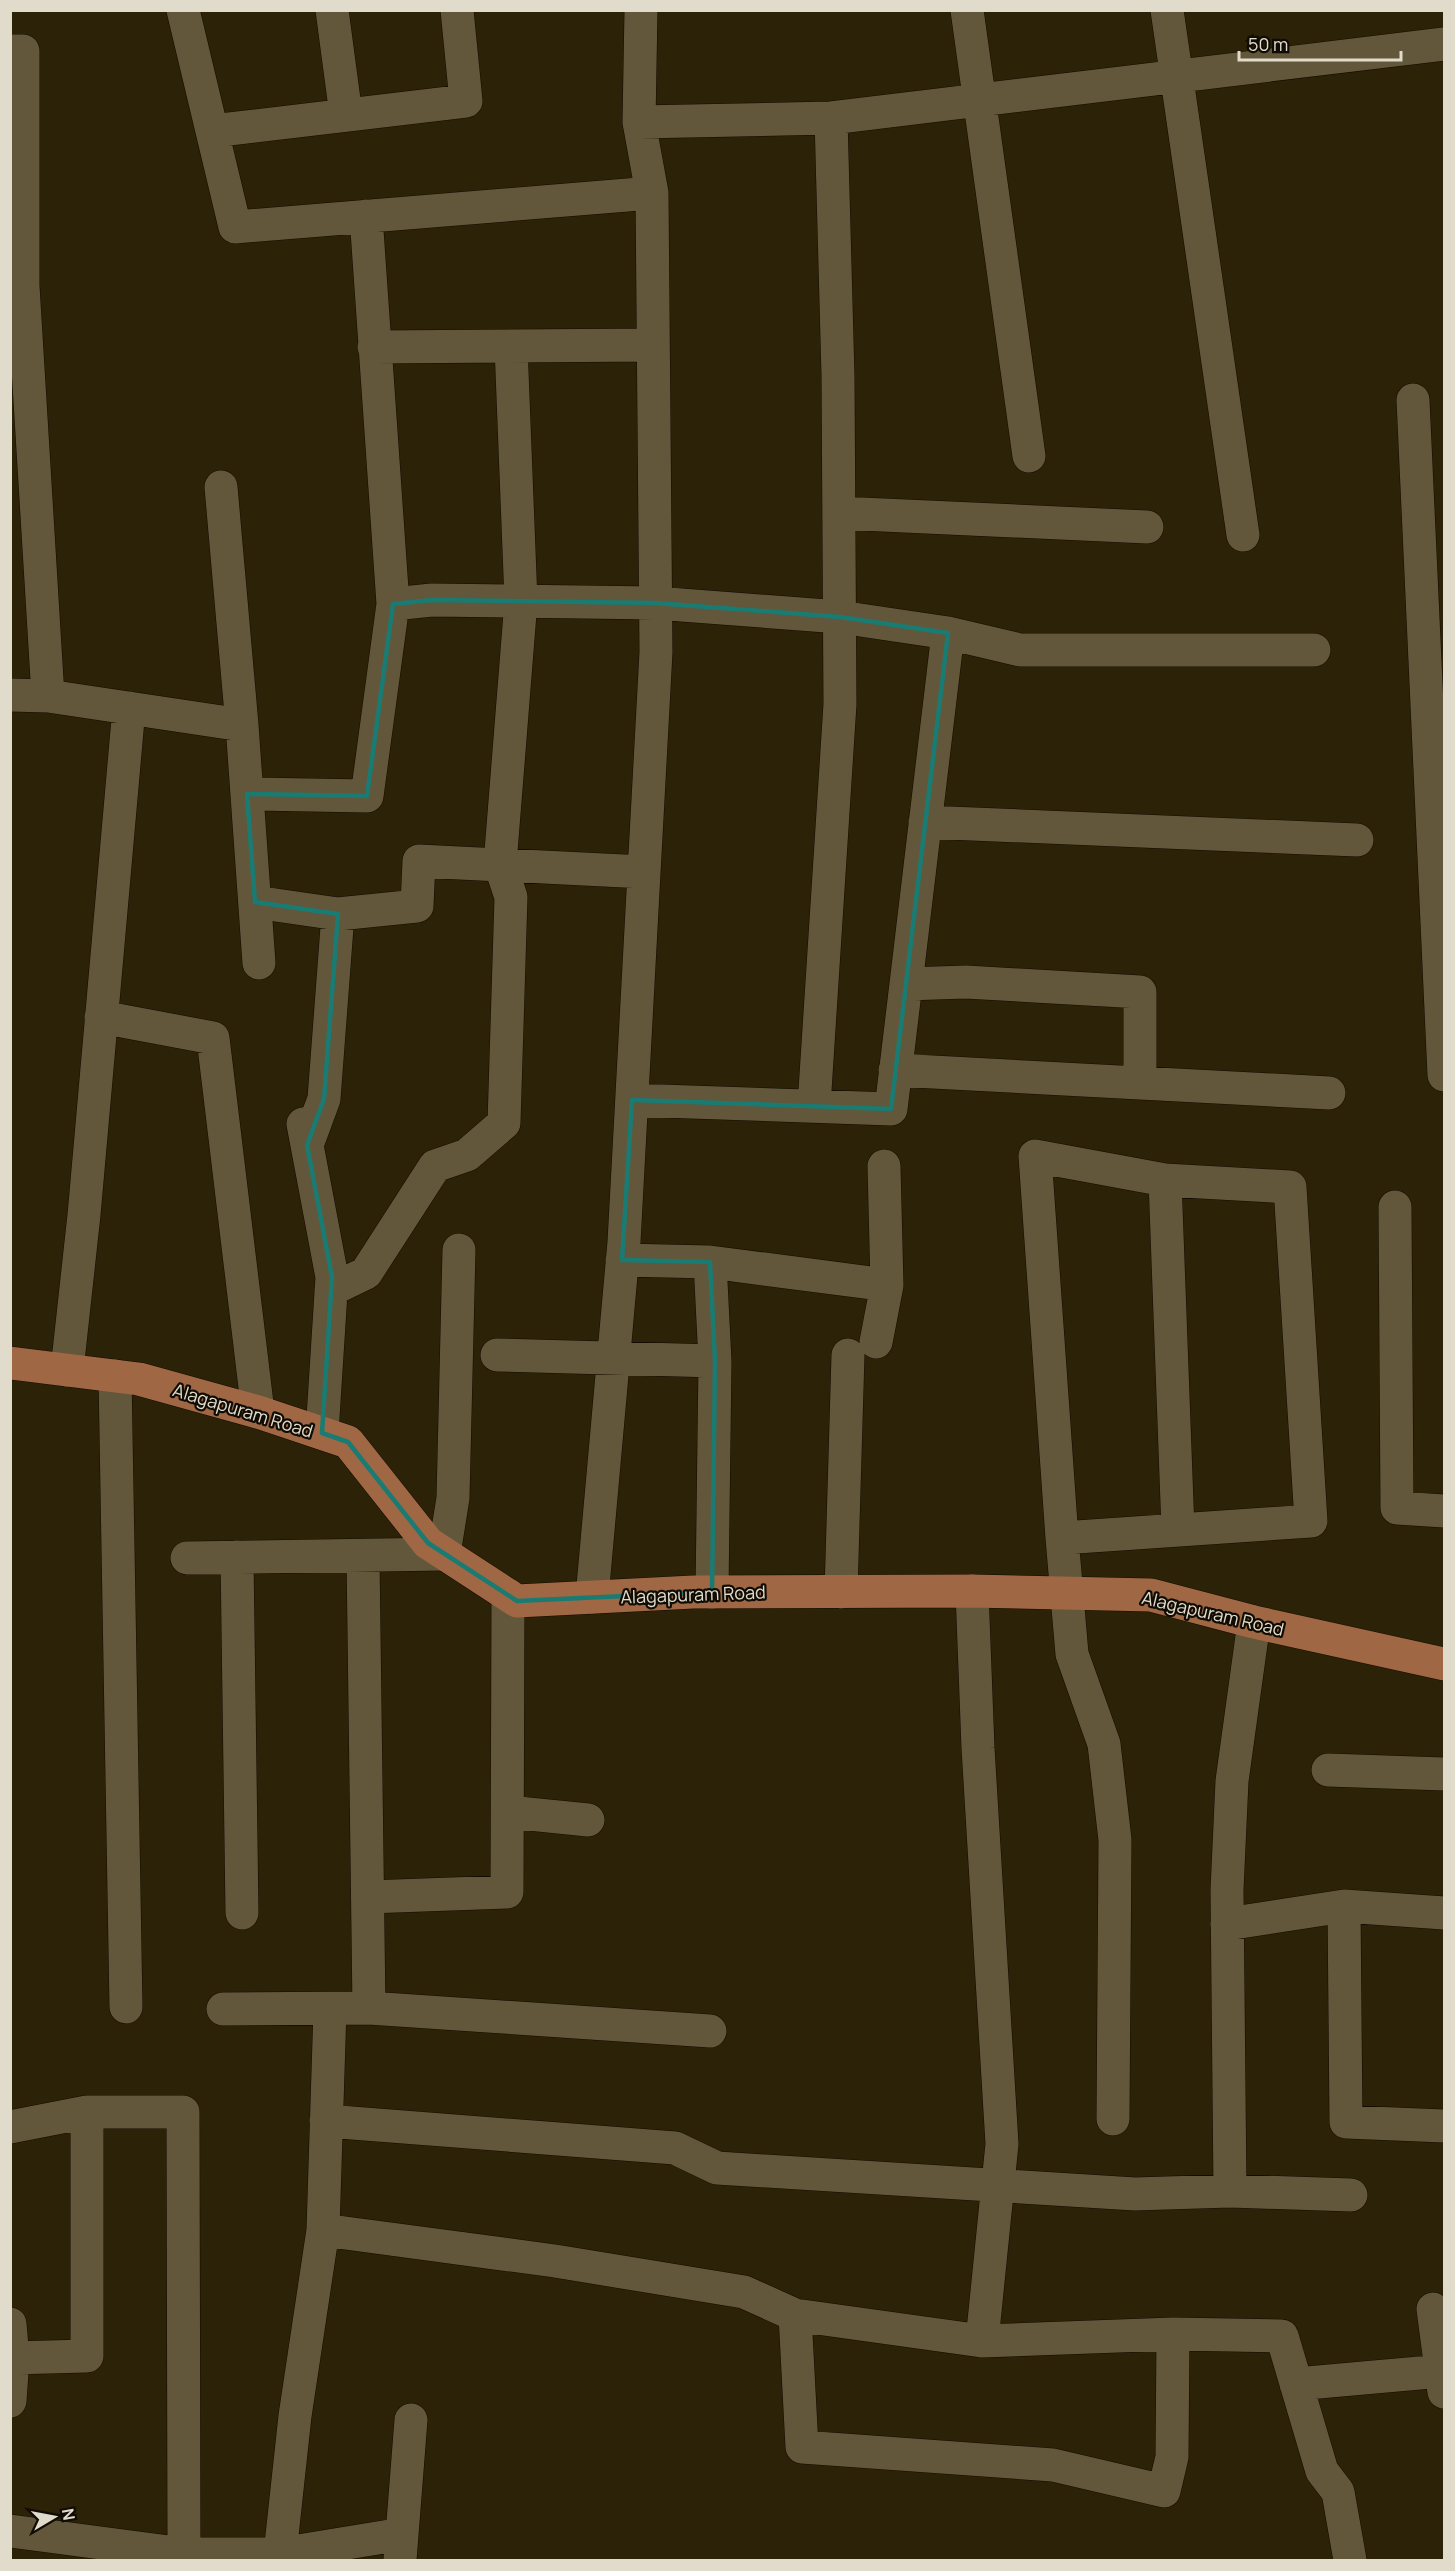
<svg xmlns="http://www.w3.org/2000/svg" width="1455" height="2571" viewBox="0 0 1455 2571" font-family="Manrope,sans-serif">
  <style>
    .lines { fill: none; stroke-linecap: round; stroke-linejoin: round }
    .minor-casing { stroke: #140b00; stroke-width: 34 }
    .major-casing { stroke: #140b00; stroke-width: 34 }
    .minor { stroke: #62573b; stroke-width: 33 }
    .major { stroke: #9f6744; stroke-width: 33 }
    .marked { fill: none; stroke: #1a7b73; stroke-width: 4.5; stroke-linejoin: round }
    .labels { text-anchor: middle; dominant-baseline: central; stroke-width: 4.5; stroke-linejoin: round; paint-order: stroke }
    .street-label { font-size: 18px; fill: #e1dbcc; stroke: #100c03 }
  </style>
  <rect width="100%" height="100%" fill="#2c2207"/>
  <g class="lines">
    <defs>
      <path id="minor" d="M 183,10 L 235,227 L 652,193
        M 332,10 L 346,115
        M 967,10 L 1029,456
        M 1167,10 L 1243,535
        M 10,51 L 23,51 L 23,286
        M 639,122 L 831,118 L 1444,44
        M 212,131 L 466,101 L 457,10
        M 10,288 L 23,286 L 48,696 L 10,695
        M 374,347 L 653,345
        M 1413,400 L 1444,1075
        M 221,487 L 242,725 L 259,963
        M 839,513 L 1147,527
        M 393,604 L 432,600 L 655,603 L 840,617 L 948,633 L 1020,650 L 1314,650
        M 48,696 L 242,725
        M 247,794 L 367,796 L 393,604 L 366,216
        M 925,822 L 1357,840
        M 255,902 L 338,914 L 417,906 L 419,861 L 644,872
        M 906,984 L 966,982 L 1140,992 L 1140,1083
        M 101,1017 L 213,1038 L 258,1412
        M 895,1070 L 1329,1093
        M 632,1100 L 891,1109 L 948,633
        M 814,1106 L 840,704 L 838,376 L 831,118
        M 303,1124 L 332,1277 L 322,1433
        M 307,1145 L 324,1099 L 338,914
        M 1165,1180 L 1178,1530
        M 1395,1207 L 1397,1508 L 1444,1511
        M 622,1260 L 710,1262
        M 331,1290 L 366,1273 L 435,1166 L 467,1155 L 504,1123 L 511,897 L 500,864 L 521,601 L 511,346
        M 876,1342 L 887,1285 L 884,1166
        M 497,1355 L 715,1361
        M 67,1370 L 84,1215 L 129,708
        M 115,1376 L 126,2007
        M 1062,1538 L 1311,1521 L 1290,1187 L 1165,1180 L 1035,1156 L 1062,1538 L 1072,1654 L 1104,1744 L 1115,1840 L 1113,2119
        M 363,1556 L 369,2008
        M 237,1557 L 242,1913
        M 187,1558 L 444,1554 L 453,1498 L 459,1250
        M 972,1591 L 978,1748 L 1002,2144 L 982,2341
        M 712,1592 L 715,1361 L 710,1262 L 887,1285
        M 841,1592 L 848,1355
        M 592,1597 L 624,1242 L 656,652 L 652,193 L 639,122 L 641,10
        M 1328,1770 L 1444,1774
        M 508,1812 L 588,1820
        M 368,1897 L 507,1892 L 508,1595
        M 1444,1913 L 1344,1906 L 1346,2122 L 1444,2126
        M 1227,1924 L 1344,1906
        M 223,2009 L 369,2008 L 710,2031
        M 326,2121 L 675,2148 L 717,2168 L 1135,2194 L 1230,2191 L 1351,2195
        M 10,2127 L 87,2112 L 183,2112 L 184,2554
        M 1230,2191 L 1227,1890 L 1232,1781 L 1254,1622
        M 323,2230 L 555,2261 L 744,2292 L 795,2315 L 982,2341 L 1173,2334 L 1282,2336 L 1322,2471 L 1338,2492 L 1350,2560
        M 1433,2309 L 1444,2392
        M 795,2315 L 802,2447 L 1053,2465 L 1164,2491 L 1172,2457 L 1173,2334
        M 10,2324 L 13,2358 L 10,2401
        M 10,2358 L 87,2356 L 87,2112
        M 1296,2384 L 1442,2371
        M 10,2531 L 184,2554 L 280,2554 L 402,2534
        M 280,2554 L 295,2416 L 323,2230 L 330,2009
        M 400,2560 L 411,2420"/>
      <path id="major" d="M 10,1363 L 139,1379 L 258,1412 L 348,1442 L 428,1543 L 517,1601 L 693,1592 L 972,1591 L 1151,1595 L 1254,1622 L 1444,1664"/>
    </defs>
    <!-- minor casing -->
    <use href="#minor" class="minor-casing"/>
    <!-- major casing -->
    <use href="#major" class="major-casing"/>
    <!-- minor -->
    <use href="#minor" class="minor"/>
    <!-- major -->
    <use href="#major" class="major"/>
  </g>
  <!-- marked area -->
  <path class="marked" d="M 432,600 L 655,603 L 840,617 L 948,633 L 891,1109 L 632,1100 L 622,1260 L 710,1262 L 715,1361 L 712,1592 L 517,1601 L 428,1543 L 348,1442 L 322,1433 L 332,1277 L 307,1145 L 324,1099 L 338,914 L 255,902 L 247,794 L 367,796 L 393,604 Z"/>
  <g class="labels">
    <!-- street labels -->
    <g class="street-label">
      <text transform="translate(243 1410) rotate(17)">Alagapuram Road</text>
      <text transform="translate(693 1594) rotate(-2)">Alagapuram Road</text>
      <text transform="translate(1213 1613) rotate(13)">Alagapuram Road</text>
    </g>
  </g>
  <!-- border -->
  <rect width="1455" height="2571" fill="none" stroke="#e1dbcc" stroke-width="24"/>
  <!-- north arrow -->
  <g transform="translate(54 2517) rotate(80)" stroke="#100c03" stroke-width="4.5" paint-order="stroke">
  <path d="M0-4.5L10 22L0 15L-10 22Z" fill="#e1dbcc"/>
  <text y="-9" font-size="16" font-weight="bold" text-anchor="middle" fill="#e1dbcc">N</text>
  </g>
  <!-- scale -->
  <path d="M1239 51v9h162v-9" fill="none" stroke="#e1dbcc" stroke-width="3"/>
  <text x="1248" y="51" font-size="18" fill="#e1dbcc" stroke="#100c03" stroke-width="4.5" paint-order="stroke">50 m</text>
</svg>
